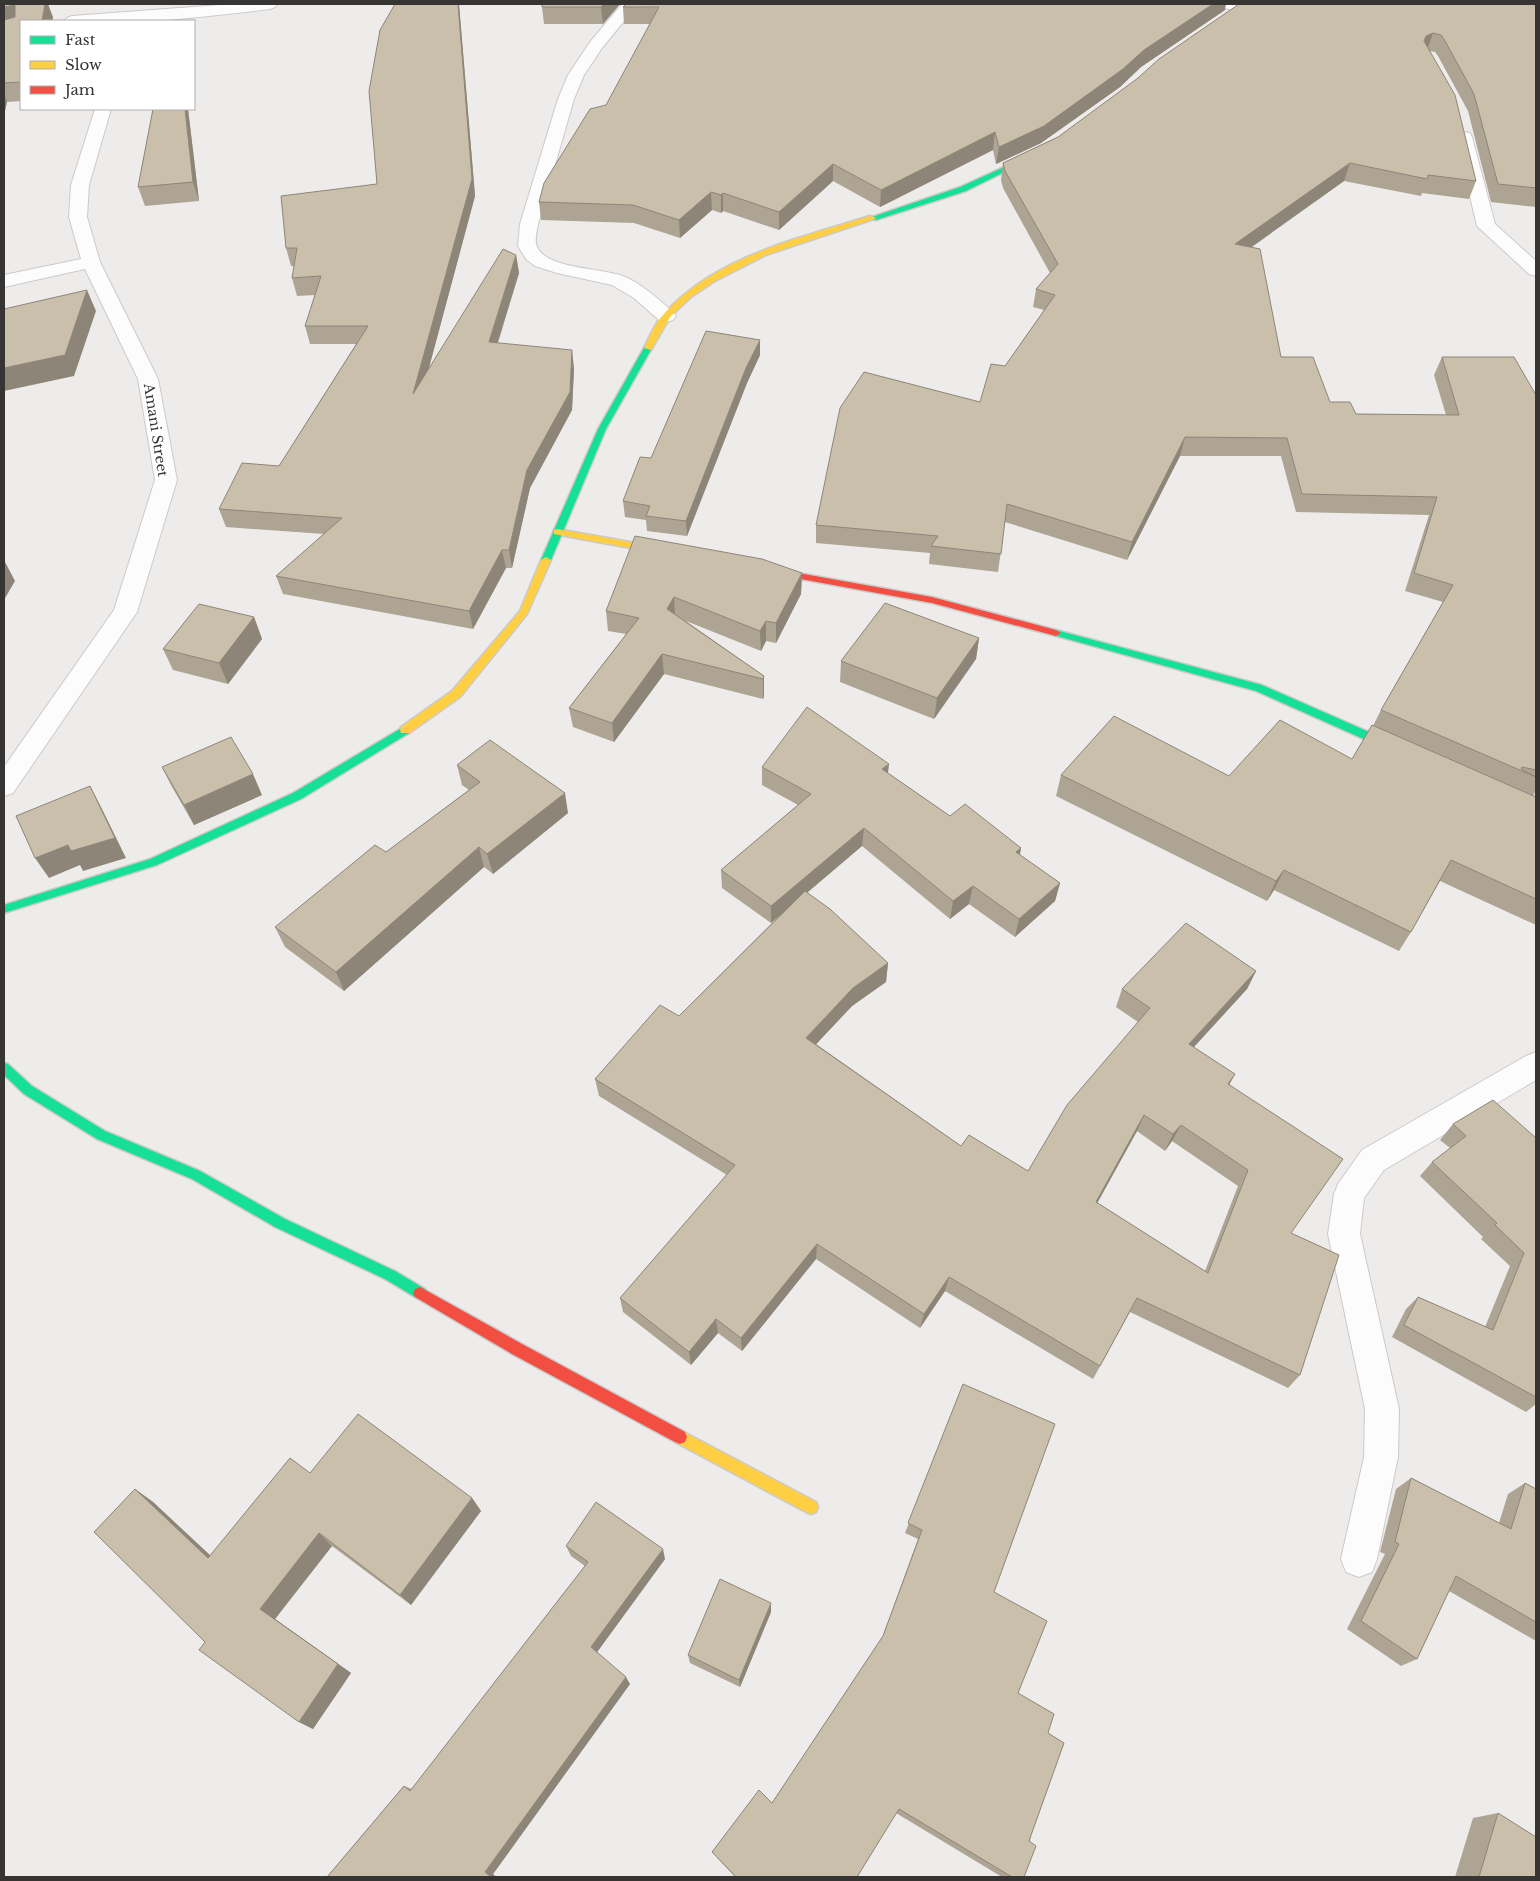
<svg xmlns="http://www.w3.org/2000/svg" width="1540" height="1881" viewBox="0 0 1540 1881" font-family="'Libre Baskerville',serif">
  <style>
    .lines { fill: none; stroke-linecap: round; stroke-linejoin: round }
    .street-casing { stroke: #cccac9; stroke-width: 2 }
    .fast-casing { stroke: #cccac9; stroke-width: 3 }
    .slow-casing { stroke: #cccac9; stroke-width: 3 }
    .jam-casing { stroke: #cccac9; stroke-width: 3 }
    .street { fill: #fcfcfc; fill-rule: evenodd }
    .fast { fill: #16e098; fill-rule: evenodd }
    .slow { fill: #ffcf43; fill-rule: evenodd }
    .jam { fill: #f24e42; fill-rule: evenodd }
    .wall { fill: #ada493; fill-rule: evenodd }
    .shaded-wall { fill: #8d8678 }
    .building { fill: #c9bfab; stroke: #8d8678; fill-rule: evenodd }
    .labels { text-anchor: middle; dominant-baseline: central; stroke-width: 5; stroke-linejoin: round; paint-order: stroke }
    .far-street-label { font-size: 14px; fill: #363534; stroke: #fff }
  </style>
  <rect width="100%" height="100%" fill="#eeecea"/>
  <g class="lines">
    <defs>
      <path id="street" d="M 233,4 L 278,4 L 275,7 L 270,9 C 202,17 132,26 64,21 L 67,18 L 72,16 Z
        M 622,4 L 638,4 L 602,48 L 584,75 L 574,99 L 538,224 C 537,231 534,240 537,247 C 547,269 601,268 623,276 C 642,284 657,298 673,312 L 676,316 L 673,320 L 666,322 L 659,320 L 634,298 L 612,285 L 557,273 L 535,266 L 526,259 L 518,246 L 520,224 L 558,99 L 568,75 L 590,42 Z
        M 1219,4 L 1252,4 L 1254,6 L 1251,9 C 1242,12 1230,10 1221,7 Z
        M 95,109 L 111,109 L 89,185 L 87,217 L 100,262 L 158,379 L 177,480 L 137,612 L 13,793 L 4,796 L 4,767 L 114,610 L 155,480 L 138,379 L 85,269 L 4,287 L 4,275 L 81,259 L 69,217 L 71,185 Z
        M 1464,132 L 1470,133 L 1472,137 L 1495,224 L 1536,261 L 1536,276 L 1529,274 L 1477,226 L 1456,137 L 1458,133 Z
        M 1536,1052 L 1536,1080 L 1384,1170 L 1364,1198 L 1360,1234 L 1399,1409 L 1398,1457 L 1377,1559 L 1372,1572 L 1359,1577 L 1346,1572 L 1341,1559 L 1364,1457 L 1365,1409 L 1328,1234 L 1334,1194 L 1338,1184 L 1362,1150 L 1526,1056 Z"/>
      <path id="fast" d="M 1035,153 L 1038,155 L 1037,156 L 966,191 L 876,220 L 869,218 L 960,187 Z
        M 645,346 L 652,348 L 606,429 L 551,560 L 549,562 L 543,562 L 541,560 L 598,429 Z
        M 1056,630 L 1262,685 L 1403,747 L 1404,750 L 1399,754 L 1395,753 L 1256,691 L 1053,635 L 1051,633 Z
        M 405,726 L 409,727 L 410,730 L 409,733 L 301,799 L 157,865 L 4,913 L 4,905 L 150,859 L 293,793 Z
        M 4,1063 L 8,1064 L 32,1086 L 105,1131 L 200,1171 L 285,1219 L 395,1271 L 425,1289 L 427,1293 L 425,1297 L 420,1299 L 415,1297 L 385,1279 L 275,1227 L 192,1179 L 97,1139 L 24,1094 L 4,1075 Z"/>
      <path id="slow" d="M 870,216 L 877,218 L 766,255 L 715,281 L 691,297 L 670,317 L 651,350 L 644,348 C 650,337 654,324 663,315 C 714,257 799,238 870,216 Z
        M 557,529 L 669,549 L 674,552 L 669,555 L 554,534 L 554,530 Z
        M 546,557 L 551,560 L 527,614 L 460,697 L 409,733 L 401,733 L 400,730 L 401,727 L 452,691 L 520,611 L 541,560 Z
        M 680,1430 L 816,1502 L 818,1507 L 816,1512 L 811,1514 L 806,1512 L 675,1442 L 673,1437 L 675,1432 Z"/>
      <path id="jam" d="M 765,567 L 932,597 L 1056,630 L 1061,633 L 1056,636 L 932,603 L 762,572 L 762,568 Z
        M 420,1287 L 522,1344 L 685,1432 L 687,1437 L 685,1442 L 680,1444 L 675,1442 L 512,1354 L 415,1297 L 413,1293 L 415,1289 Z"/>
    </defs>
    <!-- street casing -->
    <use href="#street" class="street-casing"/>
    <!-- fast casing -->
    <use href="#fast" class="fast-casing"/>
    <!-- slow casing -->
    <use href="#slow" class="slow-casing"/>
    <!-- jam casing -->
    <use href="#jam" class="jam-casing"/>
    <!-- street -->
    <use href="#street" class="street"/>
    <!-- fast -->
    <use href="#fast" class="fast"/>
    <!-- slow -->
    <use href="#slow" class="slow"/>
    <!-- jam -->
    <use href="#jam" class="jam"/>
  </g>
  <!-- wall -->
  <path class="wall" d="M 4,4 L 53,17 L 52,21 L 21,21 L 21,101 L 7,102 L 4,115 Z
    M 395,4 L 459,4 L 475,196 L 429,368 L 516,255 L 519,273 L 498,343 L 574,368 L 572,410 L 530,488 L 512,568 L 506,568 L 473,629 L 283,594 L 276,576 L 324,534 L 226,527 L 219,509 L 279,466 L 356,344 L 310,344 L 305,326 L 315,295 L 297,296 L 292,278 L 294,266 L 291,266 L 286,248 L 377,184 Z
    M 620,4 L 603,24 L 544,24 L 542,7 Z
    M 1536,4 L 1536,208 L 1536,207 L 1491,202 L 1468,111 L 1438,56 L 1435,52 L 1430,51 L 1476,181 L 1469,199 L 1422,193 L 1421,196 L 1344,181 L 1252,247 L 1281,357 L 1330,402 L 1356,414 L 1446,415 L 1434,375 L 1442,357 L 1536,395 L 1536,790 L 1533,796 L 1536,797 L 1536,925 L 1440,881 L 1411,932 L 1399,951 L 1274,890 L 1267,901 L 1056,796 L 1061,775 L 1229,776 L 1352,759 L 1373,726 L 1381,710 L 1443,602 L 1405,591 L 1429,515 L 1296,512 L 1281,456 L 1180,456 L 1127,560 L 1005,522 L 998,572 L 929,564 L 930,553 L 816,543 L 816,525 L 980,402 L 1044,310 L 1033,307 L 1036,289 L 1050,273 L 1003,188 L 1001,180 L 1003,163 L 1058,137 Z
    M 623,7 L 1225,10 L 1141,67 L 1120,87 L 1041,143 L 996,164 L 993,150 L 880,207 L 833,181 L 779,230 L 723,211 L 721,213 L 712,210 L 680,238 L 634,223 L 541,220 L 539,202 L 606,105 L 650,24 L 624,24 Z
    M 153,109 L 188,109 L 199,201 L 145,206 L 138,187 Z
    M 760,340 L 760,355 L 747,383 L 687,536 L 647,531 L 646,520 L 625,517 L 623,501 L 651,458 Z
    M 802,573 L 801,594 L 776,643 L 766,641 L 761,651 L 686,621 L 764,676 L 764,696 L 763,699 L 664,674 L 614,742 L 573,727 L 569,708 L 626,634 L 608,631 L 606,611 Z
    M 254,617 L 262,639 L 228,684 L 173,670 L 163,649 Z
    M 979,638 L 976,659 L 934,719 L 840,682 L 841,661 Z
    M 457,765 L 568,813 L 493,874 L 484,867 L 344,991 L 285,947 L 275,927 L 386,852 L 469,790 L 462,785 Z
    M 162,767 L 262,795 L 194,825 L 172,787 Z
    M 762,767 L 888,773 L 950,816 L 1021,848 L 1020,855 L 1060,883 L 1055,901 L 1015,937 L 969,904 L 950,919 L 862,846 L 807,893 L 888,963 L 886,982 L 852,1006 L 816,1044 L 961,1146 L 1028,1171 L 1138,1022 L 1116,1007 L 1122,989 L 1256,971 L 1247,989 L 1194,1047 L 1230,1085 L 1291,1233 L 1300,1375 L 1288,1388 L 1130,1312 L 1093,1379 L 945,1291 L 920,1328 L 816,1259 L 742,1351 L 718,1333 L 691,1365 L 623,1312 L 620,1298 L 727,1175 L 599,1096 L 595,1079 L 679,1016 L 781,914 L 771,923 L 722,888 L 721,870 L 798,805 L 762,785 ZM 1137,1131 L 1165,1151 L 1172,1141 L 1238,1186 L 1205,1271 L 1097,1203 Z
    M 1453,1124 L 1536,1138 L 1536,1404 L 1526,1412 L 1392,1337 L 1406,1309 L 1418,1297 L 1485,1327 L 1510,1266 L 1481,1239 L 1483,1237 L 1420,1176 L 1432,1162 L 1450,1148 L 1440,1140 Z
    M 963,1384 L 994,1592 L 1018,1693 L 1048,1733 L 1024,1877 L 1002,1877 L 896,1813 L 857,1877 L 735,1877 L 714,1854 L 712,1852 L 772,1803 L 883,1636 L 918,1539 L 905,1533 Z
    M 310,1473 L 472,1498 L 481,1511 L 411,1605 L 332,1546 L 275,1619 L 351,1673 L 313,1729 L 299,1722 L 205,1642 L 135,1489 L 153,1502 L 210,1556 Z
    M 1411,1478 L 1499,1523 L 1508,1494 L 1525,1483 L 1536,1489 L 1536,1641 L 1449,1591 L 1417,1659 L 1401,1666 L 1347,1629 L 1385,1554 L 1380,1552 L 1396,1489 Z
    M 566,1546 L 665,1559 L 597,1652 L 630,1684 L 493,1874 L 496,1877 L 327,1877 L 404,1786 L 412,1789 L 585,1566 L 571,1556 Z
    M 771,1612 L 740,1687 L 690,1663 L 688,1655 Z
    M 1498,1813 L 1536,1877 L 1455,1877 L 1473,1818 Z"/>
  <!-- shaded-wall -->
  <path class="shaded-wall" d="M 45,4 L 48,4 L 53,17 L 52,21 L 42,21 Z
    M 458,4 L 459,4 L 475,196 L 417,412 L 413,394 Z
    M 604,4 L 620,4 L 603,24 L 601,7 Z
    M 1213,4 L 1226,4 L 1225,10 L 1141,67 L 1120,87 L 1041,143 L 996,164 L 999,147 Z
    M 15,5 L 22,21 L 4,27 L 4,7 Z
    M 1433,33 L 1427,50 L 1420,53 L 1426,36 Z
    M 4,93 L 7,102 L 4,115 Z
    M 185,109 L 188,109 L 199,201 L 193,182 Z
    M 995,132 L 993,150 L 880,207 L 881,190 Z
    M 1350,163 L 1344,181 L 1230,262 L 1235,244 Z
    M 833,164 L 833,181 L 779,230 L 779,212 Z
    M 711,192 L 712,210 L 680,238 L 679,220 Z
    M 723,193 L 723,211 L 721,213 L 721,195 Z
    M 516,255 L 519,273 L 492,360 L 489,342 Z
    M 87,290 L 96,311 L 74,376 L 4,391 L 4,368 Z
    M 760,340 L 760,355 L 747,383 L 687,536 L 686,521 L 746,368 Z
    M 572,350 L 574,368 L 572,410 L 530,488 L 512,568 L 509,550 L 527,470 Z
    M 1185,437 L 1180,456 L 1127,560 L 1132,542 Z
    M 502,550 L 506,568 L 473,629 L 469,611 Z
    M 4,560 L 15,581 L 4,600 Z
    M 802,573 L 801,594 L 776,643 L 776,623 Z
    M 674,597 L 675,617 L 667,609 Z
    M 254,617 L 262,639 L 228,684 L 219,663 Z
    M 766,621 L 766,641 L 761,651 L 760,631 Z
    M 979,638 L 976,659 L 934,719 L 937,698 Z
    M 662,654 L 664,674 L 614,742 L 612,723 Z
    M 764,676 L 764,696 L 763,699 L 763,679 Z
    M 889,764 L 887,782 L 882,769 Z
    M 253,774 L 262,795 L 194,825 L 184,805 Z
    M 90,786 L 101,807 L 126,858 L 83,871 L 80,865 L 49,878 L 35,858 L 68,845 Z
    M 565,793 L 568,813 L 493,874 L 487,854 Z
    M 864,828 L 862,846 L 771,923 L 771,906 Z
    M 479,847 L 484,867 L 344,991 L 336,972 Z
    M 1021,848 L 1017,866 L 1016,852 Z
    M 1284,870 L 1274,890 L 1267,901 L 1276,881 Z
    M 1060,883 L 1055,901 L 1015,937 L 1019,919 Z
    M 973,886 L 969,904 L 950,919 L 953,901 Z
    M 888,963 L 886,982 L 852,1006 L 806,1055 L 806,1038 L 853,988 Z
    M 1256,971 L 1247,989 L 1181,1061 L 1189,1044 Z
    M 1235,1074 L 1226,1091 L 1228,1084 Z
    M 1144,1115 L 1137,1131 L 1089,1218 L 1096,1202 Z
    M 1181,1125 L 1172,1141 L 1165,1151 L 1173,1134 Z
    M 817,1244 L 816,1259 L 742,1351 L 741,1338 Z
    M 949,1277 L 945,1291 L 920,1328 L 924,1314 Z
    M 716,1319 L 718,1333 L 691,1365 L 689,1352 Z
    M 135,1489 L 153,1502 L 225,1569 L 208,1558 Z
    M 472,1498 L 481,1511 L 411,1605 L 400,1595 Z
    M 319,1533 L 332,1546 L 275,1619 L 351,1673 L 313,1729 L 299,1722 L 260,1609 Z
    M 663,1549 L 665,1559 L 595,1655 L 591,1647 Z
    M 771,1603 L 771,1612 L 740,1687 L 739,1680 Z
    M 626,1677 L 630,1684 L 493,1874 L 496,1877 L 491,1877 L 485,1872 Z"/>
  <!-- building -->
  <path class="building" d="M 4,4 L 45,4 L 42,21 L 21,21 L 21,82 L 4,83 L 4,20 L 15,17 L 15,5 L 4,7 Z
    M 395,4 L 458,4 L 472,179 L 413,394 L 503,249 L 516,255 L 489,342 L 572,350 L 570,392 L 527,470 L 509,550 L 502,550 L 469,611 L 276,576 L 342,518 L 219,509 L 242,463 L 279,466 L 368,326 L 305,326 L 321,276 L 292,278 L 297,248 L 286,248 L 281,196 L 377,184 L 369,91 L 380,30 Z
    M 542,4 L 604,4 L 601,7 L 542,7 Z
    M 626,4 L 1213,4 L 1144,50 L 1123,69 L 1044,126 L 999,147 L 995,132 L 881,190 L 833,164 L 779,212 L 723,193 L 721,195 L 711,192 L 679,220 L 633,205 L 539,202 L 544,183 L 590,109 L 606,105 L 659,7 L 623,7 Z
    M 1239,4 L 1536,4 L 1536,188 L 1498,184 L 1474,94 L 1444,39 L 1441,35 L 1433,33 L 1426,36 L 1424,41 L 1455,95 L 1476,181 L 1428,175 L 1427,179 L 1350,163 L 1235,244 L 1260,249 L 1281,357 L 1313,357 L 1330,402 L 1350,402 L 1356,414 L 1459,415 L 1442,357 L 1514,357 L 1536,395 L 1536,770 L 1522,767 L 1521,769 L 1536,777 L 1381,710 L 1453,585 L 1414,573 L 1437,497 L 1302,494 L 1287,438 L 1185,437 L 1132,542 L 1007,504 L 1001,554 L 931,546 L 938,536 L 816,525 L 840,408 L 864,372 L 980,402 L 991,364 L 1005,366 L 1055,295 L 1036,289 L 1058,264 L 1005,171 L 1003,163 L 1058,137 L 1138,78 L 1159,59 Z
    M 153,109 L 185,109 L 193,182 L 138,187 Z
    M 87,290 L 65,355 L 4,368 L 4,309 Z
    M 706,331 L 760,340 L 746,368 L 686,521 L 646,516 L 650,506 L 623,501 L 640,457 L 651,458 Z
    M 635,536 L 762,559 L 802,573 L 776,623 L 766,621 L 760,631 L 674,597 L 667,609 L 764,676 L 763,679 L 662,654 L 612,723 L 569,708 L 639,618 L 606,611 Z
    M 885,603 L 979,638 L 937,698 L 841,661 Z
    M 199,604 L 254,617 L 219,663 L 163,649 Z
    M 807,707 L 889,764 L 882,769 L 950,816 L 965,804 L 1021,848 L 1016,852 L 1060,883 L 1019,919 L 973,886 L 953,901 L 864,828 L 771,906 L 721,870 L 811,794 L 762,767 Z
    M 1114,716 L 1229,776 L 1280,720 L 1352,759 L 1372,725 L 1536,797 L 1536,899 L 1451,860 L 1411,932 L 1284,870 L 1276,881 L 1061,775 Z
    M 231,737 L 253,774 L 184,805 L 162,767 Z
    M 490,740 L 565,793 L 487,854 L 479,847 L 336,972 L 275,927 L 375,845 L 386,852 L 480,782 L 457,765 Z
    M 90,786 L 115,838 L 71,851 L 68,845 L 35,858 L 16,816 Z
    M 805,891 L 830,909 L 888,963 L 853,988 L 806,1038 L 961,1146 L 969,1135 L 1028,1171 L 1067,1105 L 1150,1008 L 1122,989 L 1186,923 L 1256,971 L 1189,1044 L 1235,1074 L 1228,1084 L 1343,1159 L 1291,1233 L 1339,1255 L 1300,1375 L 1137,1298 L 1100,1366 L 949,1277 L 924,1314 L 817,1244 L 741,1338 L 716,1319 L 689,1352 L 620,1298 L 735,1165 L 595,1079 L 660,1005 L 679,1016 ZM 1144,1115 L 1173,1134 L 1181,1125 L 1248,1170 L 1208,1273 L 1096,1202 Z
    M 1493,1100 L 1536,1138 L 1536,1397 L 1404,1325 L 1418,1297 L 1493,1330 L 1524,1253 L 1495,1225 L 1497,1223 L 1432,1162 L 1466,1136 L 1453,1124 Z
    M 963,1384 L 1055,1424 L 994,1592 L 1047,1621 L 1018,1693 L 1054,1714 L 1048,1733 L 1064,1743 L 1029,1841 L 1036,1846 L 1024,1877 L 1012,1877 L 899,1809 L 857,1877 L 736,1877 L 712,1852 L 759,1790 L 772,1803 L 883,1636 L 922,1530 L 908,1523 Z
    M 358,1414 L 472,1498 L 400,1595 L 319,1533 L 260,1609 L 338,1664 L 299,1722 L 199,1650 L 205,1642 L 94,1532 L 135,1489 L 208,1558 L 290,1458 L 310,1473 Z
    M 1411,1478 L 1511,1529 L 1525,1483 L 1536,1489 L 1536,1622 L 1456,1576 L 1417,1659 L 1361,1621 L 1399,1544 L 1395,1542 Z
    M 596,1502 L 663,1549 L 591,1647 L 626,1677 L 485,1872 L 491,1877 L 327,1877 L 404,1786 L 410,1791 L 588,1562 L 566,1546 Z
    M 720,1579 L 771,1603 L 739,1680 L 688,1655 Z
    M 1498,1813 L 1536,1837 L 1536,1877 L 1479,1877 Z"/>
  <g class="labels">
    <!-- far-street labels -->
    <g class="far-street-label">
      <text transform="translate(156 430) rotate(81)">Amani Street</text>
    </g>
  </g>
  <!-- border -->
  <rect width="1540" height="1881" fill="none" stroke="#363534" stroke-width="10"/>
  <!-- legend -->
  <rect x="20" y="20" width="175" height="90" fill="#ffffff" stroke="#afaeae"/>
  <rect x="30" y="36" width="25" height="8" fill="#16e098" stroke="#afaeae"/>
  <text x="65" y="45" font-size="15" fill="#363534">Fast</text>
  <rect x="30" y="61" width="25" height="8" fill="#ffcf43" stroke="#afaeae"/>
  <text x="65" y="70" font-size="15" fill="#363534">Slow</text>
  <rect x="30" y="86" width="25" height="8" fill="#f24e42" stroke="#afaeae"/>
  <text x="65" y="95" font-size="15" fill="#363534">Jam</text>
</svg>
